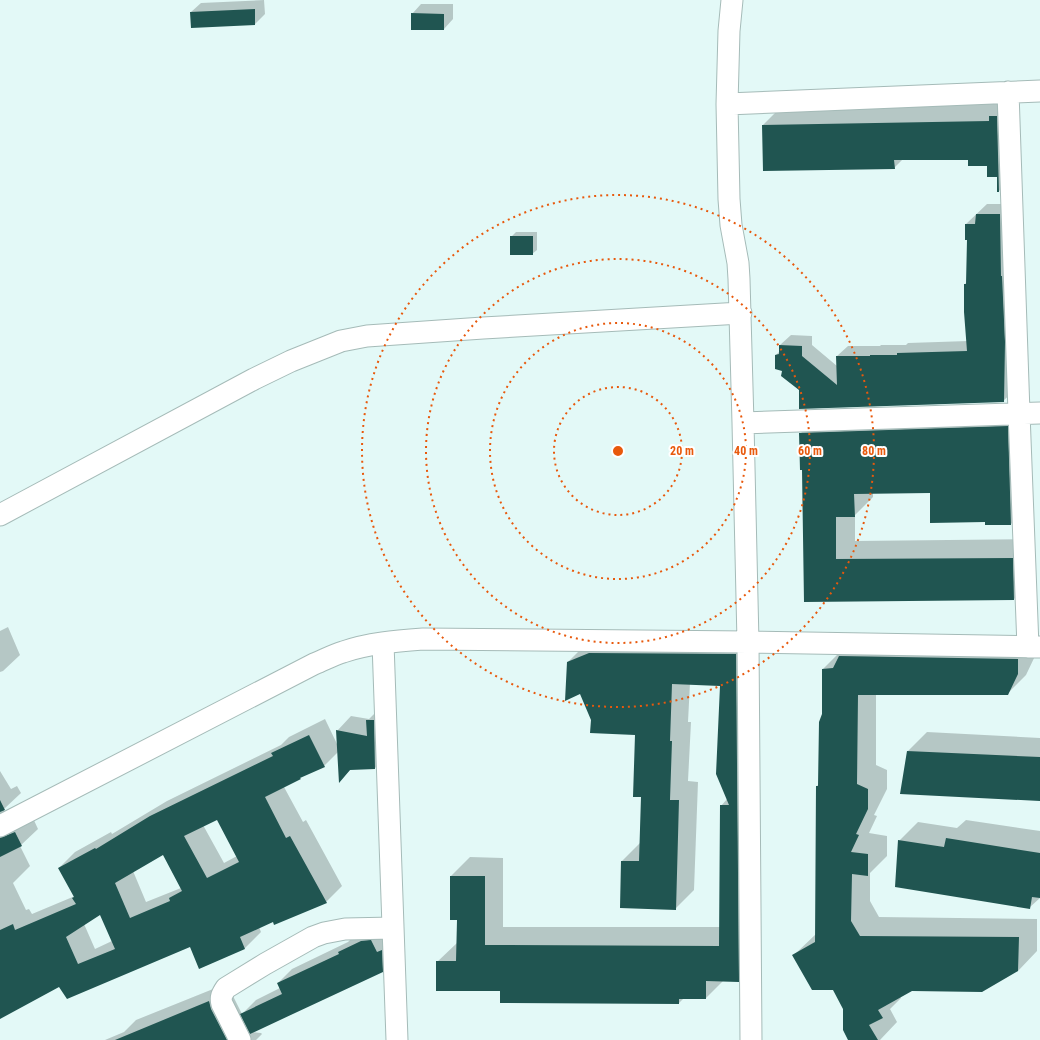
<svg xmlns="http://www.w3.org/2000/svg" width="1040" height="1040" viewBox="0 0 1040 1040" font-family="'Roboto Condensed',sans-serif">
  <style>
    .shadow { fill: #0003; fill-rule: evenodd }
    .building { fill: #205551; fill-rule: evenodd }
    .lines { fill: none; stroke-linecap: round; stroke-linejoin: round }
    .minor-casing { stroke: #a5bbb8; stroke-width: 23 }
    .minor { stroke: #fff; stroke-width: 21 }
    .ring { fill: none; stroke: #e8590c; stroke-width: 2; stroke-dasharray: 2 4 }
    .centre { fill: #e8590c; stroke: #fff; stroke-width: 2 }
    .ring-label { font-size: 12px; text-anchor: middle; font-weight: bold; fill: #e8590c; stroke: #fff; stroke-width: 4; stroke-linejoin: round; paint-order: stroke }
  </style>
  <rect width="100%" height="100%" fill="#e3f9f7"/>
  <!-- shadow -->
  <path class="shadow" d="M 264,0 L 265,14 L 255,24 L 192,27 L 191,12 L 201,3 Z
    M 421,4 L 453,4 L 453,19 L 444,29 L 412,14 Z
    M 1004,102 L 1018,172 L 999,191 L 998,191 L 998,176 L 988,165 L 968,158 L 903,159 L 894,168 L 763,125 L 782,106 Z
    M 987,204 L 1010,204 L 1014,391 L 1003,401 L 800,390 L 783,370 L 776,355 L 780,351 L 780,345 L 791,335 L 812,336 L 812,345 L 837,366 L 837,356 L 848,346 L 880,346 L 881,345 L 906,345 L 908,343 L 968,341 L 965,284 L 967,282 L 968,239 L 966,224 Z
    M 516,232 L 537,232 L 537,250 L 532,254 L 511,237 Z
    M 1026,408 L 1030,505 L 1011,524 L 986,521 L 931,492 L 873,493 L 873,497 L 855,515 L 855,541 L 1031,539 L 1033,580 L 1014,599 L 805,601 L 803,469 L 800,434 L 819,415 Z
    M 8,627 L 20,655 L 3,671 L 0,672 L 0,631 Z
    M 755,635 L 757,962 L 738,981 L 723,981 L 706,998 L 684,998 L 679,1003 L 501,990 L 437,962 L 457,943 L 458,919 L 451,876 L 470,857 L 503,858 L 503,927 L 720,927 L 721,806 L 727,799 L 721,685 L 690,683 L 688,722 L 691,722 L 688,781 L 698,782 L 694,890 L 675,909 L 621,907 L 622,861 L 640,843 L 642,796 L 636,734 L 592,720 L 568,662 L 587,643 Z
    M 842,650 L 1036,654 L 1026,675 L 1007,694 L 876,694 L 876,765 L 887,770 L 887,789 L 874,815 L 877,816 L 869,833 L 887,836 L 887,856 L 870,873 L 870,901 L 879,917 L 1037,919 L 1037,951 L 1018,971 L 911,990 L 900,996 L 901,998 L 890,1009 L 897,1022 L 880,1040 L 850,1040 L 844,1008 L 833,989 L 794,955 L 816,934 L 817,786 L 819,784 L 823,715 L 823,669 Z
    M 382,706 L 389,754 L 375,768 L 351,769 L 340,781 L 338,752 L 324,766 L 302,776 L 284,787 L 303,822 L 306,820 L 342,886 L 326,902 L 259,927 L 261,932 L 245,948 L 200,968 L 190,946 L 60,986 L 0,1018 L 0,771 L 11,789 L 17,786 L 21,793 L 4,809 L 5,815 L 32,816 L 38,829 L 20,846 L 30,866 L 13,883 L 26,910 L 29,909 L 32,914 L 75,896 L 59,868 L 75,852 L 111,832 L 112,834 L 167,801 L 281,745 L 289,737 L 325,719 L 337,744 L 337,731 L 351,716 L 369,719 ZM 217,818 L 237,856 L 224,863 L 203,825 ZM 163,854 L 181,888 L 146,902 L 133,871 ZM 101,914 L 112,941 L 95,949 L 84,924 Z
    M 927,732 L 1040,738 L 1040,800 L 908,751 Z
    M 966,820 L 1040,831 L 1040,898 L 1030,907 L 899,841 L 918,822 L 957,828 Z
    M 353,937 L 396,937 L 397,956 L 382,971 L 253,1032 L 261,1033 L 262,1034 L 256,1040 L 105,1040 L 124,1032 L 136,1020 L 228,983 L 230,990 L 242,1014 L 256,1000 L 280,988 L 278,983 L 292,969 L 348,942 Z"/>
  <!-- building -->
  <path class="building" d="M 255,9 L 255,25 L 191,28 L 190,12 Z
    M 411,13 L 444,14 L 444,30 L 411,30 Z
    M 989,116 L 997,116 L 999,192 L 997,192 L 997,177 L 987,177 L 987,166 L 968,166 L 968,160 L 894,160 L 895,169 L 763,171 L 762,125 L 989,121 Z
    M 976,214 L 1000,214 L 1001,276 L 1002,276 L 1005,342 L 1004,402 L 799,409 L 799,390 L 781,376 L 782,371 L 775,369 L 775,355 L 779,354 L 779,345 L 802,346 L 802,356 L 837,385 L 836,356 L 870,356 L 870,355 L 897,355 L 897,353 L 967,351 L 964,312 L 964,284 L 966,284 L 967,240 L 965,240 L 965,224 L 975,224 Z
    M 510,236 L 533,236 L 533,255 L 510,255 Z
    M 1008,426 L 1011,525 L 985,525 L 985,522 L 930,523 L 930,493 L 854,494 L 855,517 L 836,517 L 836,559 L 1013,558 L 1014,600 L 804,602 L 802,470 L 800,470 L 799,433 Z
    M 589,653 L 736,654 L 739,982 L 706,981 L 706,999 L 679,999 L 679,1004 L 500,1003 L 500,991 L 436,991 L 436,961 L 456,961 L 457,920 L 450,920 L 450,876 L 485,876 L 485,945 L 719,946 L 720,805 L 729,805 L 716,774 L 720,686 L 672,684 L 670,741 L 672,741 L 670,800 L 679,800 L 676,910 L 620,908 L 621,861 L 639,861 L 641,797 L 633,797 L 635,735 L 590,733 L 591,720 L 580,694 L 565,701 L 567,662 Z
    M 839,656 L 1018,659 L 1018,674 L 1008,695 L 858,695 L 857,784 L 868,789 L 868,809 L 856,834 L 859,835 L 851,852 L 868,854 L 868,876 L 852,874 L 851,921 L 860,936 L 1019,937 L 1018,971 L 982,992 L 912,991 L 878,1010 L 883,1018 L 869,1025 L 878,1040 L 848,1040 L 843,1030 L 843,1009 L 833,990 L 812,990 L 792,955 L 815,942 L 816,786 L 818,786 L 819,722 L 822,714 L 822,669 L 833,668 Z
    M 366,720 L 374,720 L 375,769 L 350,770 L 339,783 L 336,730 L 367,736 Z
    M 309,735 L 325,767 L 300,778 L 301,779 L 265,797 L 286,838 L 290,836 L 327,903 L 274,925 L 273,922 L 240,937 L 245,949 L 199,969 L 190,947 L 67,999 L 59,987 L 0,1019 L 0,930 L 13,924 L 15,930 L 76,904 L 72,898 L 74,897 L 58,868 L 95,848 L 96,849 L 150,816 L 273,756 L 271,753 ZM 217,820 L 239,862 L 207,878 L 184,836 ZM 163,855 L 182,891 L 169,898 L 170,901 L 130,918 L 115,883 ZM 100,915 L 115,949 L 78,964 L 66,937 Z
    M 907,751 L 1040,757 L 1040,801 L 900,794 Z
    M 0,800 L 5,810 L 0,812 Z
    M 15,832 L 22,846 L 0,857 L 0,838 Z
    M 946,838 L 1040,853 L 1040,898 L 1032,897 L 1030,909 L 895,887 L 898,840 L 944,847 Z
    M 371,940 L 377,952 L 382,950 L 383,972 L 250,1034 L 240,1014 L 282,994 L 277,983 L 339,954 L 338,952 L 361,941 Z
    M 209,1001 L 211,1009 L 227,1040 L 115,1040 Z"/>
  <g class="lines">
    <defs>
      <path id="minor" d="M 732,0 L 729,31 L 727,104 L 729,199 L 731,225 L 738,263 L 739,279 L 743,423
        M 1008,92 L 1019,413 L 1028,647
        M 727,104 L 1040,91
        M 0,515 L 254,379 L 291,361 L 341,341 L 367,336 L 483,328 L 741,313
        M 383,643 L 397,1040
        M 0,826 L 314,664 C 324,660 333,655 343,652 C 369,643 396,641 423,639 L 748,642 L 1040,647
        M 240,1040 L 222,1004 C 220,997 222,994 226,988 L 265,964 L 313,937 L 324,933 L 345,929 L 393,928
        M 751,1040 L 748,642 L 743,423 L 1040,413"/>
    </defs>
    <!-- minor casing -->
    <use href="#minor" class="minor-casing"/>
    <!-- minor -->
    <use href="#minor" class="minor"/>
  </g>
  <!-- distance rings -->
  <g class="ring">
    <circle cx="618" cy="451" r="64"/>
    <circle cx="618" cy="451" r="128"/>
    <circle cx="618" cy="451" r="192"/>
    <circle cx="618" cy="451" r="256"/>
  </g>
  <circle cx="618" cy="451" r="6" class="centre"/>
  <g class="ring-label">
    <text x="682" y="455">20 m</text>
    <text x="746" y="455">40 m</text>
    <text x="810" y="455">60 m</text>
    <text x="874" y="455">80 m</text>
  </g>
</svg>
